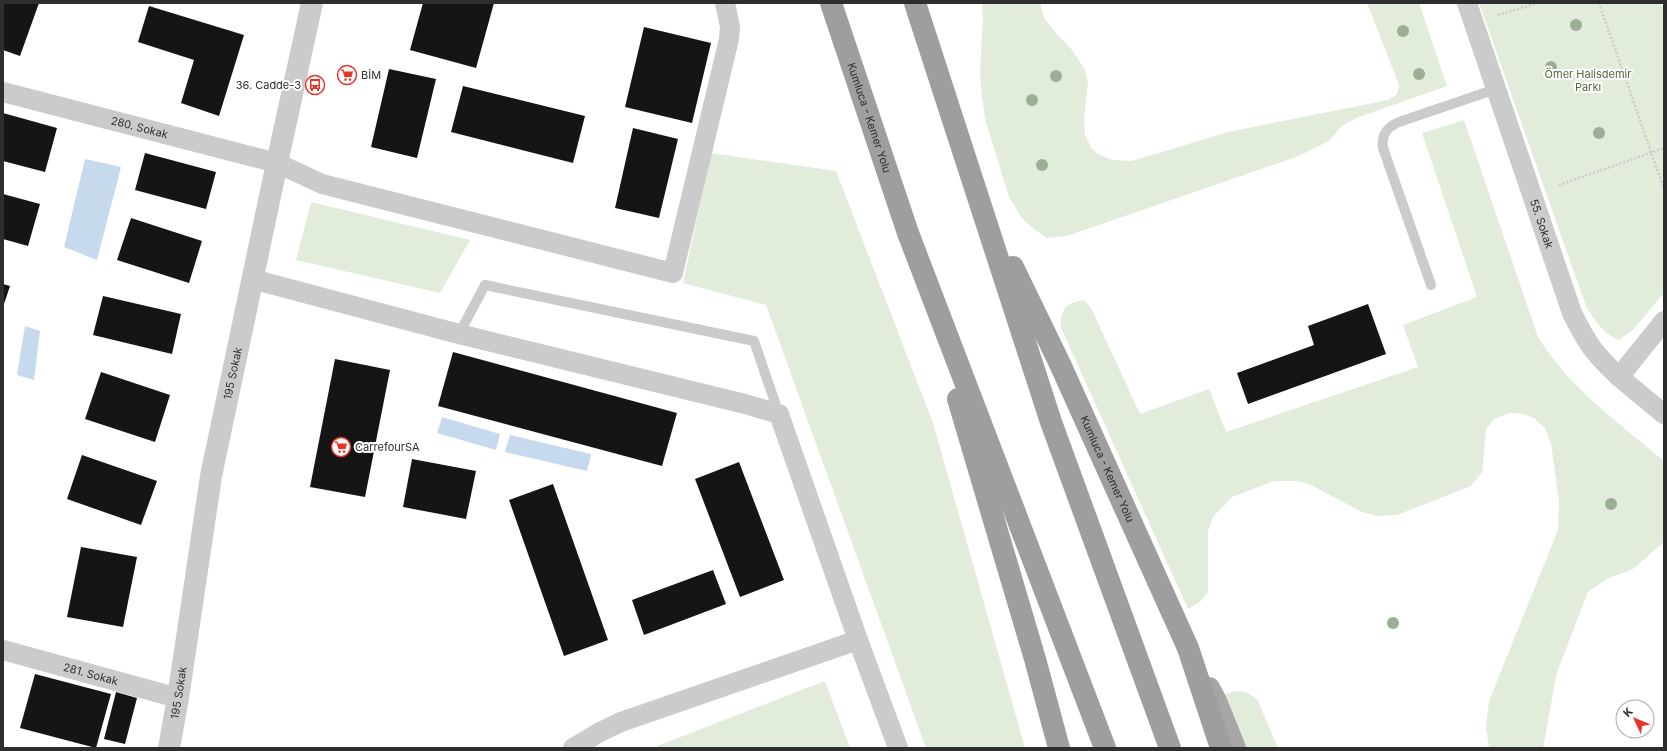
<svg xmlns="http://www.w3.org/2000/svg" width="1667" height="751" viewBox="0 0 1667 751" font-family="Inter,sans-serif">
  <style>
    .green { fill: #e2ecdb }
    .water { fill: #c6d9ed }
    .building { fill: #151515 }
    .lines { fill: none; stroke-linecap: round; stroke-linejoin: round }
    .path { stroke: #cbcbcb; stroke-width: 2.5; stroke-dasharray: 2 2; stroke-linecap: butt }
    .service { stroke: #cbcbcb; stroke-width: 10 }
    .minor { stroke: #cbcbcb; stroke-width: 20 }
    .tertiary { stroke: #cbcbcb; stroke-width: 22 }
    .primary { stroke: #a6a6a6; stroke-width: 22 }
    .trunk { stroke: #9e9e9e; stroke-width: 22 }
    .tree { fill: #9cae93 }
    .labels { text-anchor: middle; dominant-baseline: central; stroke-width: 4; stroke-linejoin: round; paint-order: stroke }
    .park-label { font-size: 11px; fill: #4b6b3a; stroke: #fff }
    .poi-label { font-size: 11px; fill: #2e2e2e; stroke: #fff; text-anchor: start }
    .street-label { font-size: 11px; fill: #2e2e2e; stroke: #fff }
  </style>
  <rect width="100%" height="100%" fill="#fff"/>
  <!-- green -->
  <path class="green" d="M 982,3 L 1040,3 L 1044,18 L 1054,31 L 1072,50 L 1084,68 L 1088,81 L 1084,118 L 1085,134 L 1091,148 L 1098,154 L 1112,160 L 1132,161 L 1228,132 L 1388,100 L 1397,94 L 1399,85 L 1367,3 L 1419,3 L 1447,86 L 1356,118 L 1342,126 L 1329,141 L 1299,156 L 1067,236 L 1047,238 L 1035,230 L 1021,217 L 1009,197 L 986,122 L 982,98 L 980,72 L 983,17 Z
    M 1479,3 L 1658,3 L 1664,8 L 1664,293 L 1632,331 L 1618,340 C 1602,332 1594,320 1586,306 Z
    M 1464,120 L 1538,337 C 1569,387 1619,423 1664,461 L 1664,542 L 1633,569 L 1607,579 L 1588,592 L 1557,672 L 1543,748 L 1489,748 L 1486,727 L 1489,701 L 1558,530 L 1559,502 L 1551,443 L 1545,428 L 1534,418 L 1523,414 L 1509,413 L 1494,419 L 1486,429 L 1482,472 L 1471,486 L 1397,515 L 1377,516 L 1362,512 L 1309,484 L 1297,481 L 1274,481 L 1232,497 L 1213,517 L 1208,531 L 1208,592 L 1200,602 L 1188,609 L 1061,328 C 1060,309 1066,303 1084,300 L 1091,308 L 1140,414 L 1209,389 L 1226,432 L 1418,367 L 1403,325 L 1477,297 L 1422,133 Z
    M 711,153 L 836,171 L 933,423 L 1025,748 L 926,748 L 766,305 L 683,283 Z
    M 311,202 L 470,240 L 440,293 L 296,260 Z
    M 825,681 L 850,748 L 657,748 L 657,746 Z
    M 1235,691 L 1246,692 L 1257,699 L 1278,748 L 1246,748 L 1224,695 Z"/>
  <!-- water -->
  <path class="water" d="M 85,159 L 121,167 L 97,260 L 64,247 Z
    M 25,326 L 40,331 L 34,380 L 17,375 Z
    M 442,417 L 500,434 L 496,450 L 437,433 Z
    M 510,435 L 591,454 L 587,471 L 505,452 Z"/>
  <!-- building -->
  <path class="building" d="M 3,3 L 39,3 L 20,56 L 3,50 Z
    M 423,3 L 494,3 L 476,68 L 410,50 Z
    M 149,6 L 244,35 L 219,116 L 181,103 L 194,60 L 138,42 Z
    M 644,27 L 711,43 L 692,123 L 625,107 Z
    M 389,69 L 436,79 L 417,158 L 371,147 Z
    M 463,86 L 585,116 L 573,163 L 451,132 Z
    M 3,113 L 57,128 L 45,172 L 3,161 Z
    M 633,128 L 678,139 L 659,218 L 615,208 Z
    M 145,153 L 216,172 L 206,209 L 135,190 Z
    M 3,194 L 40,204 L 28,246 L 3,239 Z
    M 131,218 L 202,241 L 189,283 L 117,260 Z
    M 3,284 L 10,286 L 3,307 Z
    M 103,296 L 181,314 L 172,354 L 93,335 Z
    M 1368,304 L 1386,354 L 1248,404 L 1237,373 L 1314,345 L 1308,326 Z
    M 453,352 L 677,413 L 662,466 L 438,406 Z
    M 335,359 L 390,370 L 365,497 L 310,487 Z
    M 101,372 L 170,395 L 155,442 L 85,419 Z
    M 82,455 L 157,481 L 141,525 L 67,499 Z
    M 412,459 L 476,471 L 466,519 L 403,507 Z
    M 739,462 L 784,580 L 740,597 L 695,479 Z
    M 553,484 L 608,640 L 564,656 L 509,500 Z
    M 81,547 L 137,557 L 123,627 L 67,617 Z
    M 713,570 L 726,604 L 644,635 L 632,600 Z
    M 35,674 L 111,694 L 96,748 L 20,728 Z
    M 116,692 L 137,698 L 125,744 L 104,739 Z"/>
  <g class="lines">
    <!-- path -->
    <path class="path" d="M 1599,3 L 1664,189
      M 1498,15 L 1538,3
      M 1559,185 L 1664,148"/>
    <!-- service -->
    <path class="service" d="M 1431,285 L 1383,148 C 1381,134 1387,127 1399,122 L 1496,89
      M 459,334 L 485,285 L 754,341 L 779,414"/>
    <!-- minor -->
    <g class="minor">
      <path id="s1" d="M 1467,3 L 1572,313 C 1578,325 1584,337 1592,348 C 1612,374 1639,393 1664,414"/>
      <path id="s2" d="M 3,92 L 277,163 L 322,184 L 673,273 L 729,39 L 730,27 L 725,3"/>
      <path d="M 252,279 L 459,334 L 745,404 L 779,414 L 858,640 L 898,748"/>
      <path d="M 1619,377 L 1664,321"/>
      <path id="s3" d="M 3,650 L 178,698"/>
      <path d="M 573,748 L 600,732 L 621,722 L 858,640"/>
    </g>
    <!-- tertiary -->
    <path class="tertiary" id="s4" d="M 169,748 L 178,698 L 211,476 L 277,163 L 312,3"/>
    <!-- primary -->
    <path class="primary" d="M 1209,688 L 1216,701 L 1235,748"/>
    <!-- trunk -->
    <g class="trunk">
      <path id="s5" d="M 831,3 L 908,233 L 1105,748"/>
      <path d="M 915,3 L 1051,422 L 1170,748"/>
      <path id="s6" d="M 1013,267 L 1060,364 L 1188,648 L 1221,748"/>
      <path d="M 958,399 L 1035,659 L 1059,748"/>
    </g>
  </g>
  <!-- trees -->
  <g class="tree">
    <circle cx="1576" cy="25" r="6"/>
    <circle cx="1403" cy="31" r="6"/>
    <circle cx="1551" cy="67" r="6"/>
    <circle cx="1419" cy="74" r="6"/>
    <circle cx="1056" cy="76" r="6"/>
    <circle cx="1032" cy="100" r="6"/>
    <circle cx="1599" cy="133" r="6"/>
    <circle cx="1042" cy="165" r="6"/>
    <circle cx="1611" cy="504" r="6"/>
    <circle cx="1393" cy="623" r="6"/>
  </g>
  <!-- icons -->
  <defs>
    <symbol id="supermarket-ring" viewBox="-11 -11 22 22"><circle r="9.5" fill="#fff" stroke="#ec3129" stroke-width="1.5"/><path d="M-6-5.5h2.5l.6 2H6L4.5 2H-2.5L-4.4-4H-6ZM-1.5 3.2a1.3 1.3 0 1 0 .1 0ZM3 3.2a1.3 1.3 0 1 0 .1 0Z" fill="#ec3129"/></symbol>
    <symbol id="bus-ring" viewBox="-11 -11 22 22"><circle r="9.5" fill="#fff" stroke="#ec3129" stroke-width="1.5"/><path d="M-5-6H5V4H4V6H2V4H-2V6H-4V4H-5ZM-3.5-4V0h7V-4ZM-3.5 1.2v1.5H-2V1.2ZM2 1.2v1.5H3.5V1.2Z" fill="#ec3129"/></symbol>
  </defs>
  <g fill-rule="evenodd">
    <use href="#supermarket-ring" x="336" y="64" width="22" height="22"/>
    <use href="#bus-ring" x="304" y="74" width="22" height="22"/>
    <use href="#supermarket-ring" x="330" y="436" width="22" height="22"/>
  </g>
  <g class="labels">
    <!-- park labels -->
    <g class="park-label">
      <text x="1588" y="74">Ömer Halisdemir<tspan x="1588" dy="13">Parkı</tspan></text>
    </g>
    <!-- poi labels -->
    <g class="poi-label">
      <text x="361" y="75">BİM</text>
      <text x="301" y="85" text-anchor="end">36. Cadde-3</text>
      <text x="355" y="447">CarrefourSA</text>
    </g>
    <!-- street labels -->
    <g class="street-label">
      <text stroke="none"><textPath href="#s5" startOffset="121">Kumluca - Kemer Yolu</textPath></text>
      <text stroke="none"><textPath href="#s2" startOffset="141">280. Sokak</textPath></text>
      <text stroke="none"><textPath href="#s1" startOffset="233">55. Sokak</textPath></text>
      <text stroke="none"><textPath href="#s4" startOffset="380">195 Sokak</textPath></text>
      <text stroke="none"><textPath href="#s6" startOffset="223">Kumluca - Kemer Yolu</textPath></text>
      <text stroke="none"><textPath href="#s3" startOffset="91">281. Sokak</textPath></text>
      <text stroke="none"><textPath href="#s4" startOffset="56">195 Sokak</textPath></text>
    </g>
  </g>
  <!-- border -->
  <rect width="1667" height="751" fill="none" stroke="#2e2e2e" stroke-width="8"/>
  <!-- north arrow -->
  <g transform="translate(1635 719) rotate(314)"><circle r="19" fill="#ffffff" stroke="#ababab"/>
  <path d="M0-3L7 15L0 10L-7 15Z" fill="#ec3129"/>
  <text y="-6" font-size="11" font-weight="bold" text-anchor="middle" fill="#2e2e2e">K</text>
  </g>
</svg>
